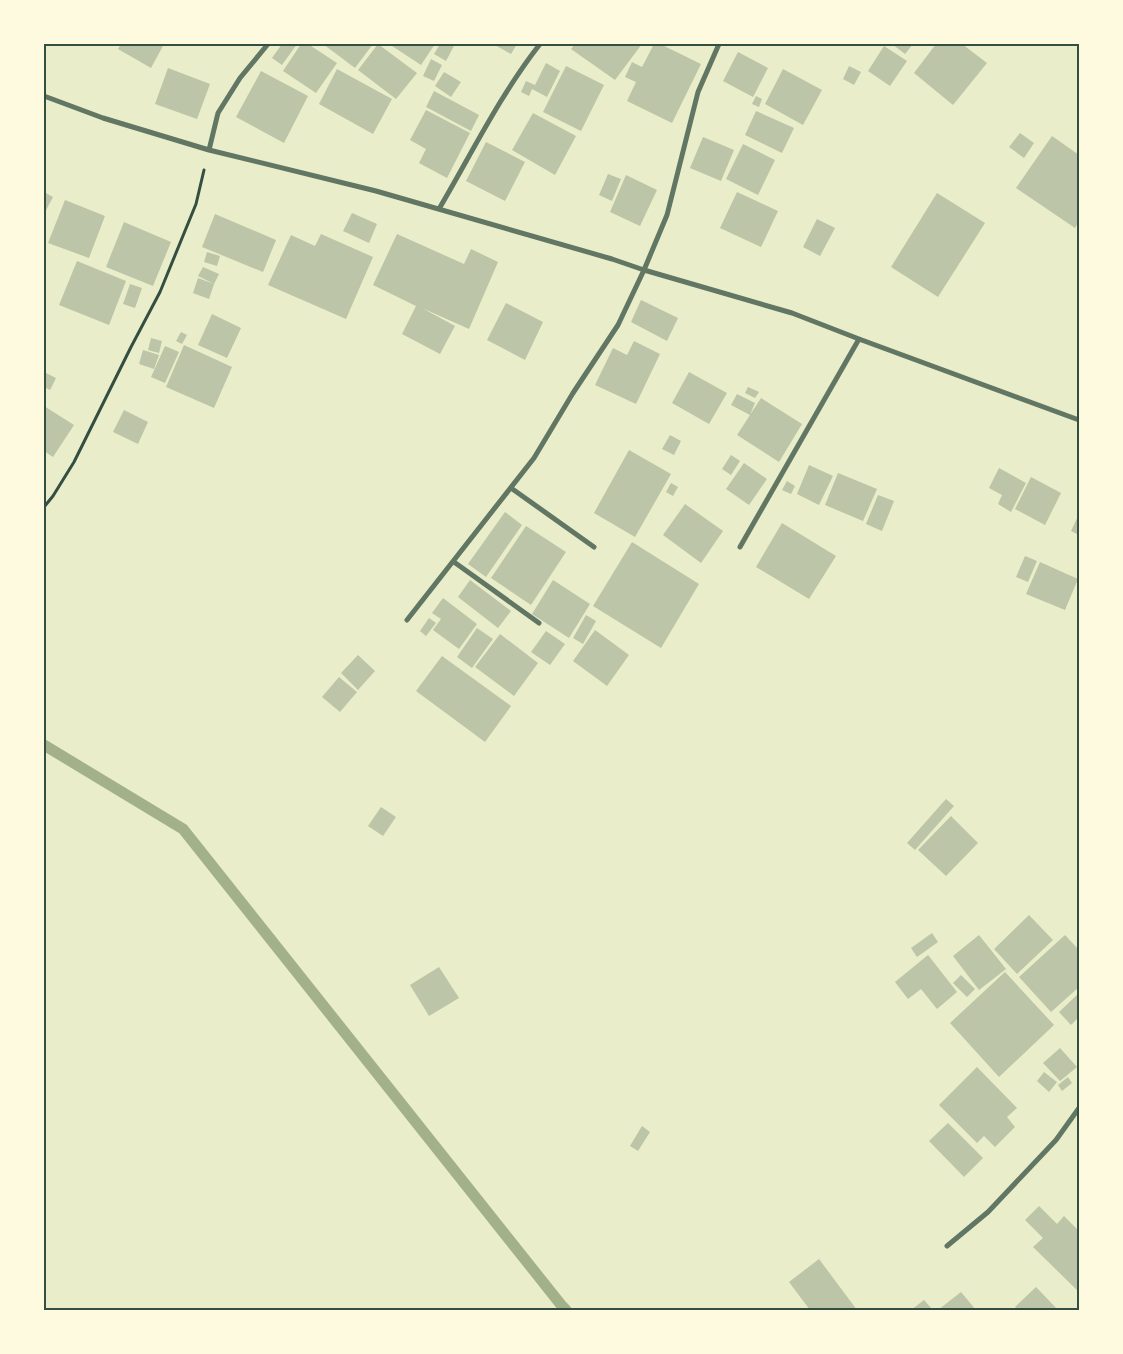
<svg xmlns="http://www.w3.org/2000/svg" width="1123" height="1354" viewBox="0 0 1123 1354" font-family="Raleway,sans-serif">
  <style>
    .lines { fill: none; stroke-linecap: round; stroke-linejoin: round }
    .stream { stroke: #a3b18a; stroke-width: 11 }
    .building { fill: #bcc5a7 }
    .path { stroke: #344e41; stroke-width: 3 }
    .minor { stroke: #617663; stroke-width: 5 }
    .neatline { fill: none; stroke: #344e41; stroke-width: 2 }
  </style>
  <rect width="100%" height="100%" fill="#e9edc9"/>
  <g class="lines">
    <!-- stream -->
    <path class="stream" d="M 44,745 L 183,829 L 562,1306 L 566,1310"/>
  </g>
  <!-- building -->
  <path class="building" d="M 121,44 L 164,44 L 151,68 L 118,49 Z
    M 282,44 L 297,44 L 282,65 L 272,58 Z
    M 301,44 L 308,44 L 337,63 L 316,93 L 283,71 Z
    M 323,44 L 373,44 L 355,68 Z
    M 378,44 L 417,73 L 396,99 L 358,70 Z
    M 389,44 L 435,44 L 421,65 Z
    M 440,44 L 455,44 L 446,61 L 434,54 Z
    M 493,44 L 517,44 L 511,54 Z
    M 575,44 L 642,44 L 615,80 L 571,49 Z
    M 654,44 L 660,44 L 701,64 L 672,123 L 627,101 L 636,82 L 625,77 L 632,62 L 642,67 Z
    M 892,44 L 913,44 L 905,54 Z
    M 936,44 L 962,44 L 987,63 L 953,105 L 914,73 Z
    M 884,46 L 907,61 L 890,86 L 868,71 Z
    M 738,52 L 768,68 L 753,97 L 723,81 Z
    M 431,59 L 442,65 L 434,81 L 423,76 Z
    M 546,63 L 560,71 L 547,97 L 532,89 L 529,96 L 521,92 L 526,81 L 535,85 Z
    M 566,66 L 604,85 L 581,131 L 543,112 Z
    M 849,66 L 861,72 L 854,85 L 843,79 Z
    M 168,68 L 210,84 L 197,119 L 155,104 Z
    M 337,69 L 392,99 L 373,134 L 319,104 Z
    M 783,69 L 822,90 L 803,125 L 765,104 Z
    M 261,71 L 308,96 L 284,143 L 236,117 Z
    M 444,72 L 461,82 L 451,97 L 435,86 Z
    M 434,91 L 479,115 L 471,131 L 426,107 Z
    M 756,96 L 762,99 L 759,107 L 752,104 Z
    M 426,110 L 470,133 L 447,178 L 419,163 L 426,149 L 410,140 Z
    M 756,111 L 794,128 L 782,153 L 745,135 Z
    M 533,113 L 576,136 L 555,175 L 512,150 Z
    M 1020,133 L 1034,143 L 1024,158 L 1009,147 Z
    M 1052,136 L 1079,155 L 1079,221 L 1075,228 L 1016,188 Z
    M 703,137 L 734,150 L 721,181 L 690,168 Z
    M 486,142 L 525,162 L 505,201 L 466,181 Z
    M 743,144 L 775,160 L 758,195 L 726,179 Z
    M 608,174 L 621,179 L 612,201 L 599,195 Z
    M 626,175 L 657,190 L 640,226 L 610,212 Z
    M 44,192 L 53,197 L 44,214 Z
    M 737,192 L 778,211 L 761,247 L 720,228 Z
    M 937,193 L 985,223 L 938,297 L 891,267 Z
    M 65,200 L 105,216 L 89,258 L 48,243 Z
    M 352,213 L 377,224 L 369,243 L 343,231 Z
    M 215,214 L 276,240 L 263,272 L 202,247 Z
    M 817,219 L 835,228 L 820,256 L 803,247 Z
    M 124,222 L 171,242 L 153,286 L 106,267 Z
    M 321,234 L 373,257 L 346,319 L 268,285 L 291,235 L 315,246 Z
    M 397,234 L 464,264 L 471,249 L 498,262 L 469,329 L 422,308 L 455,326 L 440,354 L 402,334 L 416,306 L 373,285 Z
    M 207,252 L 220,256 L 217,266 L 204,262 Z
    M 77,261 L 126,281 L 109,325 L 59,305 Z
    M 203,267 L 219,274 L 214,284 L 198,276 Z
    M 198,278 L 214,284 L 209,299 L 193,293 Z
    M 130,284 L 142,288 L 135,308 L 123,304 Z
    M 641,300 L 678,318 L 667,341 L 631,322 Z
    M 506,303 L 543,322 L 525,360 L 487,340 Z
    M 212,314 L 241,328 L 227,358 L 198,345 Z
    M 181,332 L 187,335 L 182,344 L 176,341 Z
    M 151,338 L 162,341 L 159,353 L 148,350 Z
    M 634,341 L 660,354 L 636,404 L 595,385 L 613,348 L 627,355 Z
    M 184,345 L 232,367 L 214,408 L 166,387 Z
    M 165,346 L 179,352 L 165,383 L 151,377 Z
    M 143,350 L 159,355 L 154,369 L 139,364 Z
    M 44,372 L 56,378 L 50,390 L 44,387 Z
    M 689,372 L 727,393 L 709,424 L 672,403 Z
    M 748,387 L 759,392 L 755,398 L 745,393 Z
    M 737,394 L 755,403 L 750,415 L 731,405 Z
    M 761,398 L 802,424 L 779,462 L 737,435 Z
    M 44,406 L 74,425 L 53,457 L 44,451 Z
    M 124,410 L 148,422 L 138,444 L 113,432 Z
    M 670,435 L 681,441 L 674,455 L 662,449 Z
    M 629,450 L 671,474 L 635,537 L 594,513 Z
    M 731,455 L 740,461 L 731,475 L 722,469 Z
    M 744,463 L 767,479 L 749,505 L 726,489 Z
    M 809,465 L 833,476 L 819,505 L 797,494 Z
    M 999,468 L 1026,483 L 1011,512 L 998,504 L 1002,495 L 989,488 Z
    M 838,473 L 877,489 L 863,521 L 825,505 Z
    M 1031,477 L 1061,493 L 1045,525 L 1015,509 Z
    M 787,481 L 795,486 L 791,494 L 782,490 Z
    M 671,483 L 678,487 L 673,496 L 666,492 Z
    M 878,495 L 894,501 L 882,531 L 866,524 Z
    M 685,504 L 723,531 L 701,563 L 663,535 Z
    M 505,512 L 522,525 L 486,577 L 468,564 Z
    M 1079,514 L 1079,535 L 1071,531 Z
    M 782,523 L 836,556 L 809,599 L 756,567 Z
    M 526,526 L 566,552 L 531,605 L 491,578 Z
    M 632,542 L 699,584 L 661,648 L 593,606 Z
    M 1025,556 L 1037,561 L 1028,582 L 1016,577 Z
    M 1040,562 L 1078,579 L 1065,610 L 1026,594 Z
    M 470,580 L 511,611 L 498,628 L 458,597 Z
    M 553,580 L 590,604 L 569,638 L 532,614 Z
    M 443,598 L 477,624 L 459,649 L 433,630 L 441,619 L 432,613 Z
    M 586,615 L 596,621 L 583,644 L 573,638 Z
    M 429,618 L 436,623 L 426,636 L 420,631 Z
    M 477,628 L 493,639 L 472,668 L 457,657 Z
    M 595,630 L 629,655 L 607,686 L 573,661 Z
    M 546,631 L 565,644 L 550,665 L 531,652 Z
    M 500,634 L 538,663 L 514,696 L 475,667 Z
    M 358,655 L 375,671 L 358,690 L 341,673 Z
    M 442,656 L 511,706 L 485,742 L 416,691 Z
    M 339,677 L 357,692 L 340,712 L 322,697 Z
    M 946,799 L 954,806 L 915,850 L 907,843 Z
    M 381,807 L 396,817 L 383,836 L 368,826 Z
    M 951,816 L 978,843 L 946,876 L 918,850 Z
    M 1029,915 L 1053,940 L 1017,974 L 994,949 Z
    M 932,933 L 938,942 L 917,957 L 911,948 Z
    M 979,935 L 1006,969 L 979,990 L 953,956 Z
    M 1065,935 L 1079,950 L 1079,987 L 1051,1012 L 1019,977 Z
    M 928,955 L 957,992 L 937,1009 L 921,989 L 908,999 L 895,982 Z
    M 439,967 L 459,998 L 429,1016 L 410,985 Z
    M 1005,972 L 1054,1025 L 999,1077 L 950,1023 Z
    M 961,975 L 975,989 L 967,997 L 953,983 Z
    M 1078,994 L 1079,995 L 1079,1017 L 1071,1025 L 1059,1012 Z
    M 1060,1048 L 1077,1067 L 1060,1081 L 1043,1063 Z
    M 977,1067 L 1017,1108 L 1007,1117 L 1015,1127 L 995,1147 L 984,1136 L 977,1143 L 939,1105 Z
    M 1044,1072 L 1057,1082 L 1049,1092 L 1037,1081 Z
    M 1068,1077 L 1072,1083 L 1062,1091 L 1058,1085 Z
    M 948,1123 L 983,1158 L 964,1177 L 929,1141 Z
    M 642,1126 L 650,1132 L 638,1151 L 630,1146 Z
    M 1039,1206 L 1057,1224 L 1064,1216 L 1079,1231 L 1079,1292 L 1033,1247 L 1043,1238 L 1025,1220 Z
    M 819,1259 L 857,1310 L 810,1310 L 789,1282 Z
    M 1036,1287 L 1058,1310 L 1018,1310 L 1015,1307 Z
    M 961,1292 L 976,1310 L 938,1310 Z
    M 924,1300 L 933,1310 L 911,1310 Z"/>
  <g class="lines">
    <!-- path -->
    <path class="path" d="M 44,507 L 53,496 L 74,462 L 131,347 L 160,292 L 196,204 L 204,170"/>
    <!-- minor -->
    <path class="minor" d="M 44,96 L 103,118 L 209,150 L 376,191 L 612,259 L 644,270 L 792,313 L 859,339 L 1079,420
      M 209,150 L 218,113 L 240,78 L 268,44
      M 439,209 C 472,153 500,95 540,44
      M 511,488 L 594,547
      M 740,547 L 859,339
      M 454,562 L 539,623
      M 407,620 L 534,458 L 573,393 L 618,325 L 644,270 L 667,215 L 698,92 L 719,44
      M 947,1246 L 988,1212 L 1056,1140 L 1079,1108"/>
  </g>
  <!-- border -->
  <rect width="1123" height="1354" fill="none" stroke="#fefae0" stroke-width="90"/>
  <rect x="45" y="45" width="1033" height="1264" class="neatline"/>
</svg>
